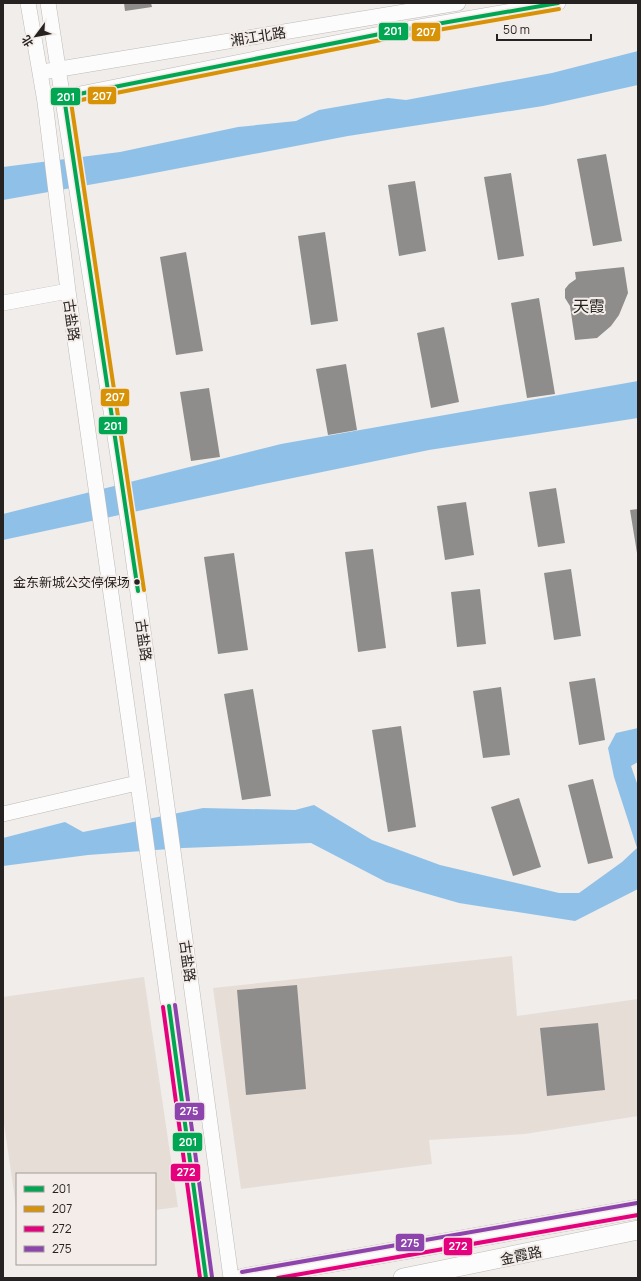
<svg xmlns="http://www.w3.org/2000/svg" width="641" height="1281" viewBox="0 0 641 1281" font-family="Manrope,'Noto Sans SC',sans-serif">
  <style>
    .built { fill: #e6ddd7 }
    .water { fill: #8fc1e8 }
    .building { fill: #8e8d8c }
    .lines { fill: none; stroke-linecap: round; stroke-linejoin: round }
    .minor-casing { stroke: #bdbab8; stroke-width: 16 }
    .major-casing { stroke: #bdbab8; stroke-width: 20 }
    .minor { stroke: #fdfcfc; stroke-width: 15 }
    .major { stroke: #fdfcfc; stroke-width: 19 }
    .bus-1-casing { stroke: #f3ece8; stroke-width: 7 }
    .bus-2-casing { stroke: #f3ece8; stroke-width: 7 }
    .bus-3-casing { stroke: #f3ece8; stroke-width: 7 }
    .bus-4-casing { stroke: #f3ece8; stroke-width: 7 }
    .bus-1 { stroke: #00a651; stroke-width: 4 }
    .bus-2 { stroke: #d89205; stroke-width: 4 }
    .bus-3 { stroke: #e5007d; stroke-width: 4 }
    .bus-4 { stroke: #8e44ad; stroke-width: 4 }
    .bus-dot { fill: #252221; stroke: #f3ece8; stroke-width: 1.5 }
    .labels { text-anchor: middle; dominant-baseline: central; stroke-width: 4; stroke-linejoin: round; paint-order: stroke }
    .bus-label { font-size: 13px; fill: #252221; stroke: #f3ece8; text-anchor: end }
    .street-label { font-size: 14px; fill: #252221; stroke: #f3ece8 }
    .quarter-label { font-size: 16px; fill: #252221; stroke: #f3ece8 }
    .line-badge { stroke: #f3ece8; stroke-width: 1.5 }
    .badge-label { font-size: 11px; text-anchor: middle; font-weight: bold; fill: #fff }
  </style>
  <rect width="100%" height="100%" fill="#f0edeb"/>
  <!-- built -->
  <path class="built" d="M 512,956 L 517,1016 L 638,999 L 638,1116 L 525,1134 L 429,1140 L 432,1164 L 241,1189 L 213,988 Z
    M 144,977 L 178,1207 L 155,1210 L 155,1174 L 17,1174 L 17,1213 L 3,1117 L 3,997 Z"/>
  <!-- water -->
  <path class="water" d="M 638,51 L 638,85 L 543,106 L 348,136 L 128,178 L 3,200 L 3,167 L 120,152 L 238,127 L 296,121 L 319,110 L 388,98 L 406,100 L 552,73 Z
    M 638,381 L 638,418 L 429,450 L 259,485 L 3,540 L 3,514 L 281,444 Z
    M 638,728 L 638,762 L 631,766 L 638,786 L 638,889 L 575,921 L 459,903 L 386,882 L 311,843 L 183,848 L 88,855 L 3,866 L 3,838 L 65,822 L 83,832 L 203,808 L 295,810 L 314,805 L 372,840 L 440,865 L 559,893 L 579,893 L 622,862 L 637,848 L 614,777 L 608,748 L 616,733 Z"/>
  <!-- building -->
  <path class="building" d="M 124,3 L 151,3 L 152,7 L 125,11 Z
    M 606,154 L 622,241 L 593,246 L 577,159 Z
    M 511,173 L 524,256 L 498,260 L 484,177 Z
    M 415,181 L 426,251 L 399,256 L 388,185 Z
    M 325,232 L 338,321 L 311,325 L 298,236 Z
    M 186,252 L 203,351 L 176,355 L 160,257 Z
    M 624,267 L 628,293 L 619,315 L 611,326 L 597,338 L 575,340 L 570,306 L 565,298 L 565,289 L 569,284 L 576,279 L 575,272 Z
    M 539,298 L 555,394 L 527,398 L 511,303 Z
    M 444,327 L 459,402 L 431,408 L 417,333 Z
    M 346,364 L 357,430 L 328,435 L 316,369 Z
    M 209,388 L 220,457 L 191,461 L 180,392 Z
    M 556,488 L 565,543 L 538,547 L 529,492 Z
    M 466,502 L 474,555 L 445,560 L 437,506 Z
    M 638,509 L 638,553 L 637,553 L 630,510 Z
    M 373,549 L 386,648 L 358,652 L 345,552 Z
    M 234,553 L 248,650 L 218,654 L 204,557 Z
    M 571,569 L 581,636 L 554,640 L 544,573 Z
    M 480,589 L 486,644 L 457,647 L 451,592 Z
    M 595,678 L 605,740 L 579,745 L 569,682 Z
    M 501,687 L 510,755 L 483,758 L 473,691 Z
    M 253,689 L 271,796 L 242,800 L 224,694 Z
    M 401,726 L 416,827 L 388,832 L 372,730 Z
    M 593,779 L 613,858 L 588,864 L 568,785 Z
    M 519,798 L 541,867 L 513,876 L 491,807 Z
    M 297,985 L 306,1089 L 246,1095 L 237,990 Z
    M 598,1023 L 605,1090 L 547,1096 L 540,1028 Z"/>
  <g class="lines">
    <defs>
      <path id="minor" d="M 28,3 L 45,102 L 68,291 L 141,805 L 206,1278
        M 48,3 L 129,527 L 231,1278
        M 48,71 L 458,3
        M 55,99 L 385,33 L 558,3
        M 3,303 L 68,291
        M 3,814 L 137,783"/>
      <path id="major" d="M 243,1278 L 638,1209
        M 403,1278 L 638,1230"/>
    </defs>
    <!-- minor casing -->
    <use href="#minor" class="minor-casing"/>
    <!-- major casing -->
    <use href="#major" class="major-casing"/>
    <!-- minor -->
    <use href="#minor" class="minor"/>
    <!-- major -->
    <use href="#major" class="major"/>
    <defs>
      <path id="bus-1" d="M 138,591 L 64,97 L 385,33 L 558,3
        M 169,1006 L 206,1278"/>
      <path id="bus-2" d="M 144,590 L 71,102 L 386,39 L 559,9"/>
      <path id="bus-3" d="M 163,1007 L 200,1278
        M 278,1278 L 638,1215"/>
      <path id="bus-4" d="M 175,1005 L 212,1277
        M 242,1272 L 637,1203"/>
    </defs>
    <!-- bus-1 casing -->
    <use href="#bus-1" class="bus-1-casing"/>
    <!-- bus-2 casing -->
    <use href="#bus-2" class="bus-2-casing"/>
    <!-- bus-3 casing -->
    <use href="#bus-3" class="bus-3-casing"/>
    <!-- bus-4 casing -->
    <use href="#bus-4" class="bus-4-casing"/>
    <!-- bus-1 -->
    <use href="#bus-1" class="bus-1"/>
    <!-- bus-2 -->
    <use href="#bus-2" class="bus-2"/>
    <!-- bus-3 -->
    <use href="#bus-3" class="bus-3"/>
    <!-- bus-4 -->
    <use href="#bus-4" class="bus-4"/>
  </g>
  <!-- markers -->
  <circle class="bus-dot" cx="137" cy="582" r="3.5"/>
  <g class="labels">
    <!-- bus labels -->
    <g class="bus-label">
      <text x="130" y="582">金东新城公交停保场</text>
    </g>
    <!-- street labels -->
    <g class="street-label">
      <text transform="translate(258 36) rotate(-9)">湘江北路</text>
      <text transform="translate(72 320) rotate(82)">古盐路</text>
      <text transform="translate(144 640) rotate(82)">古盐路</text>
      <text transform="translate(188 961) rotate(82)">古盐路</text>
      <text transform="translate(521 1255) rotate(-12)">金霞路</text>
    </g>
    <!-- quarter labels -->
    <g class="quarter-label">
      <text x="589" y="306">天霞</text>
    </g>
  </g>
  <g class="line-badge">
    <rect x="378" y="22" width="31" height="19" rx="4" fill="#00a651"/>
    <rect x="411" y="22" width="30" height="20" rx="4" fill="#d89205"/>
    <rect x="87" y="86" width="30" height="19" rx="4" fill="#d89205"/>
    <rect x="50" y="87" width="31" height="19" rx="4" fill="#00a651"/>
    <rect x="100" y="388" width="30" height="19" rx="4" fill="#d89205"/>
    <rect x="98" y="416" width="30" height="19" rx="4" fill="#00a651"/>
    <rect x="174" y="1102" width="31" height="19" rx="4" fill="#8e44ad"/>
    <rect x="172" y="1132" width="31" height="20" rx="4" fill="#00a651"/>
    <rect x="170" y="1163" width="31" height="19" rx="4" fill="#e5007d"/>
    <rect x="395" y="1233" width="30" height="19" rx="4" fill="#8e44ad"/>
    <rect x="443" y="1237" width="30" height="19" rx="4" fill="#e5007d"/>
  </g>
  <g class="badge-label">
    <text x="393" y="35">201</text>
    <text x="426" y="36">207</text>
    <text x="102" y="100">207</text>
    <text x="66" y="101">201</text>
    <text x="115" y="401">207</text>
    <text x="113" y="430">201</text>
    <text x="189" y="1115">275</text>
    <text x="188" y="1146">201</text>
    <text x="186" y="1176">272</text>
    <text x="410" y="1247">275</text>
    <text x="458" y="1250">272</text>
  </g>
  <!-- border -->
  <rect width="641" height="1281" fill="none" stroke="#252221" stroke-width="8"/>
  <!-- legend -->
  <rect x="16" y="1173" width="140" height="92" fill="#f3ece8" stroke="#a19b98"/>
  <rect x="24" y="1186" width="20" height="6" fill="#00a651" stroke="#a19b98"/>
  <text x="52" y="1193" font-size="12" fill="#252221">201</text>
  <rect x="24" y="1206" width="20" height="6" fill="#d89205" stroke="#a19b98"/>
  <text x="52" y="1213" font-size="12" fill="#252221">207</text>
  <rect x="24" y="1226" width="20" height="6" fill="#e5007d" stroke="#a19b98"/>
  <text x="52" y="1233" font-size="12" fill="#252221">272</text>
  <rect x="24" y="1246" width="20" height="6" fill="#8e44ad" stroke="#a19b98"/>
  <text x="52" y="1253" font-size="12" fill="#252221">275</text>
  <!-- north arrow -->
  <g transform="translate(36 36) rotate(238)" stroke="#f3ece8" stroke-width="3" paint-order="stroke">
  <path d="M0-3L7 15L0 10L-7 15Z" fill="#252221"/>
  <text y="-6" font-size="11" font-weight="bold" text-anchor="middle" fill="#252221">北</text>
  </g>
  <!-- scale -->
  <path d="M497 34v6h94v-6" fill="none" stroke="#252221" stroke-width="2"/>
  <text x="503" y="34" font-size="12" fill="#252221" stroke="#f3ece8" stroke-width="3" paint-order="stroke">50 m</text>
</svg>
